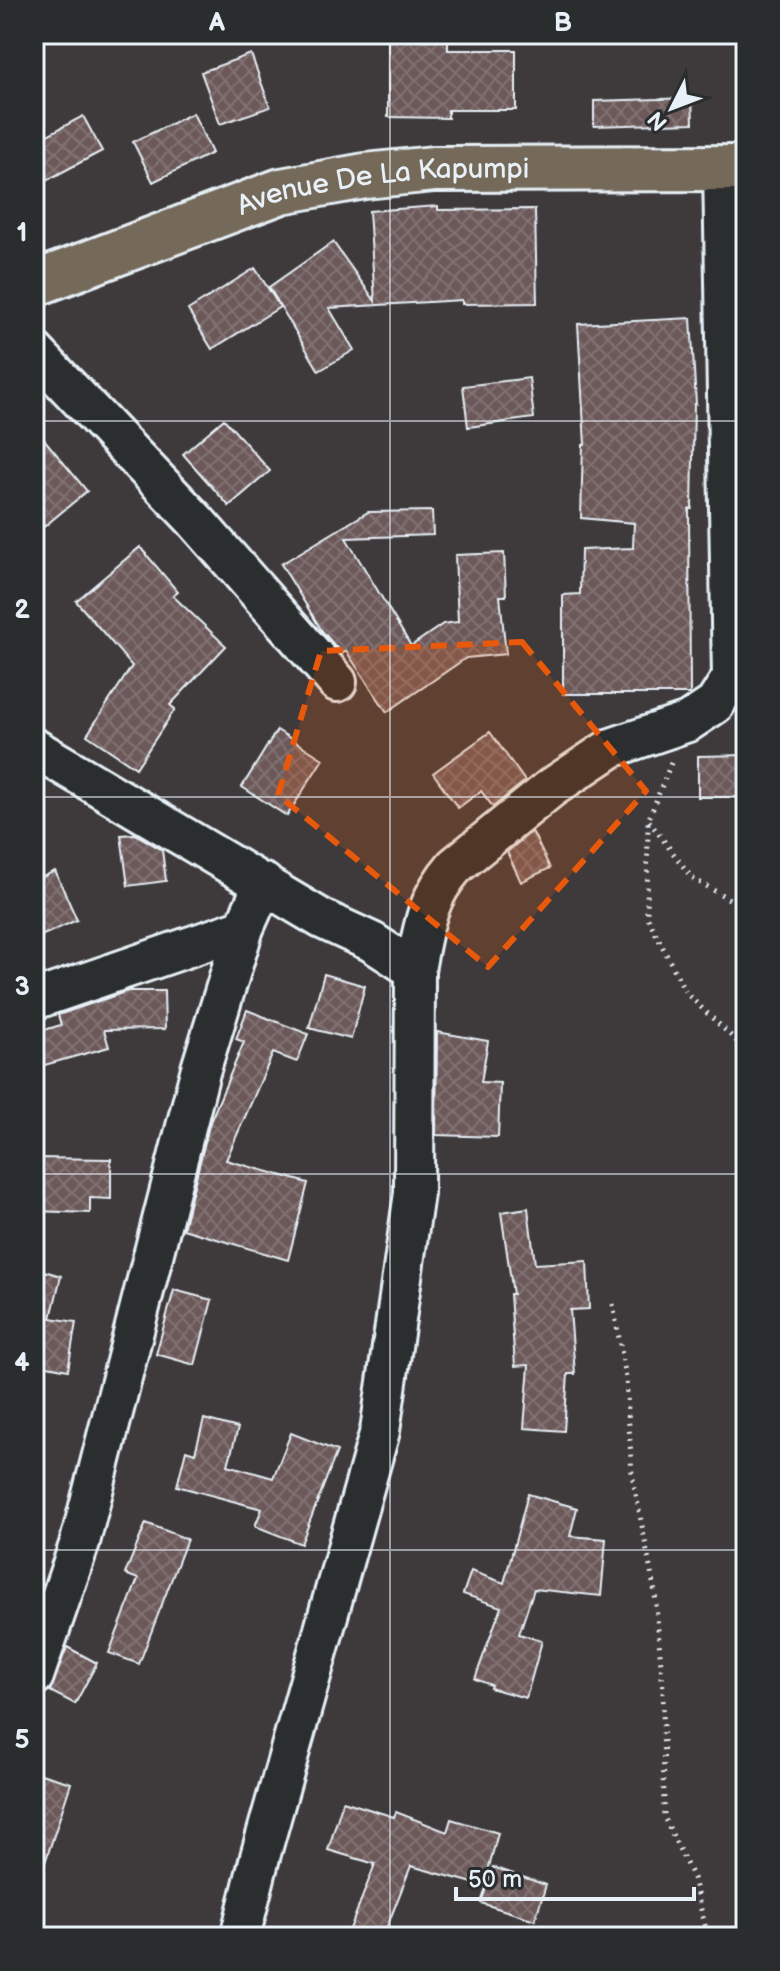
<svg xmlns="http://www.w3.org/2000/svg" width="780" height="1971" viewBox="0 0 780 1971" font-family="'Balsamiq Sans',sans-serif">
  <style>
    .building { fill: url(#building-cross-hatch); stroke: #e8f1f8; stroke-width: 2 }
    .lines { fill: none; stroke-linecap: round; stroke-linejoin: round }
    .minor-casing { stroke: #e8f1f8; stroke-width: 44 }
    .major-casing { stroke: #e8f1f8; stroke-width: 50 }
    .path { stroke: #e8f1f8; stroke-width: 5; stroke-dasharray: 2 6; stroke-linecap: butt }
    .minor { stroke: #2a2d2e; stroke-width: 38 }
    .major { stroke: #746a5a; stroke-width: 44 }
    .marked { fill: #e8590c; fill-opacity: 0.2; stroke: #e8590c; stroke-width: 6; stroke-dasharray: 16 10; stroke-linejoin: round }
    .grid { fill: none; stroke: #e8f1f8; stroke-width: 2; stroke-opacity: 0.55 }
    .labels { text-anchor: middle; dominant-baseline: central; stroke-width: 8; stroke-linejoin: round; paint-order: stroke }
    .street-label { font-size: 28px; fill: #e8f1f8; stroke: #2a2d2e }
    .neatline { fill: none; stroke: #e8f1f8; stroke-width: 3 }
    .grid-label { font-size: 26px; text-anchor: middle; font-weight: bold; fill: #e8f1f8 }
  </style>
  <defs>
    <pattern id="building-cross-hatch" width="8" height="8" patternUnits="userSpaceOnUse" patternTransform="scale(2)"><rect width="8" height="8" fill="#6c5959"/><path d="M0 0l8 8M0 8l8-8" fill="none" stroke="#817172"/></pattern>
  </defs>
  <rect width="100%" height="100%" fill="#3e3a3b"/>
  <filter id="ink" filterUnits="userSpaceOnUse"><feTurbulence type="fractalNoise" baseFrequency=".0125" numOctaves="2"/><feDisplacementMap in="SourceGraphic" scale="16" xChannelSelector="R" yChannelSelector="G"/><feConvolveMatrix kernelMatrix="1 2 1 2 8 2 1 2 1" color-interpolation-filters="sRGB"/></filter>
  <g filter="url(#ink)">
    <!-- building -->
    <path class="building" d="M 388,39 L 448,40 L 448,50 L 516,50 L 516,110 L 448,110 L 448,118 L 388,117 Z
      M 251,54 L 270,107 L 220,124 L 201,72 Z
      M 692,98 L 693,123 L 594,126 L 594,101 Z
      M 193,113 L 212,153 L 153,182 L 133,142 Z
      M 83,116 L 102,151 L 34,187 L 34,142 Z
      M 438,206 L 438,210 L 535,209 L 537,303 L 462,304 L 462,300 L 329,308 L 354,350 L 319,371 L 269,287 L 333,242 L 375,301 L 369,211 Z
      M 255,268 L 280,307 L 212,349 L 188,310 Z
      M 691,318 L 696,404 L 694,404 L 692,509 L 689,509 L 690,694 L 563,694 L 563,595 L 580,594 L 581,550 L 633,548 L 634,523 L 581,518 L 583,445 L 585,445 L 578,324 Z
      M 529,378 L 534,418 L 468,427 L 463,386 Z
      M 224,419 L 270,471 L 229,506 L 183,454 Z
      M 34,427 L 87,491 L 34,535 Z
      M 432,511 L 433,535 L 346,538 L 411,646 L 443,624 L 458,622 L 455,555 L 504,553 L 506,596 L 500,596 L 506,654 L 466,658 L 387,712 L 346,651 L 342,654 L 322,631 L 281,564 L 368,512 Z
      M 140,547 L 178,592 L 173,596 L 226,646 L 170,705 L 175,709 L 136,768 L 87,735 L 132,666 L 76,601 Z
      M 277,730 L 323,759 L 287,816 L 242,787 Z
      M 490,732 L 525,781 L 493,807 L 481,791 L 458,808 L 433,773 Z
      M 746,755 L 746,797 L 698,797 L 698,756 Z
      M 532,831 L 550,868 L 521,882 L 507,852 Z
      M 135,834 L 162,850 L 166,881 L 128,886 L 121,835 Z
      M 55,871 L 77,920 L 41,936 L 34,921 L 34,881 Z
      M 324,974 L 365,986 L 351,1039 L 309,1028 Z
      M 128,991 L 164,991 L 165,1029 L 104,1030 L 109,1047 L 34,1068 L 34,1033 L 61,1025 L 58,1015 Z
      M 247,1010 L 308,1034 L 297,1062 L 273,1053 L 226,1160 L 308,1183 L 288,1260 L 183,1229 L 210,1122 L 244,1042 L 236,1039 Z
      M 437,1032 L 488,1041 L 481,1082 L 500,1083 L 498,1137 L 436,1135 Z
      M 34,1158 L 111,1159 L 111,1199 L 90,1198 L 90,1213 L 34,1211 Z
      M 528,1208 L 535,1264 L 587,1261 L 589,1309 L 570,1310 L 575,1374 L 568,1374 L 564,1431 L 524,1428 L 529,1365 L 515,1366 L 510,1294 L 513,1294 L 501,1212 Z
      M 34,1268 L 61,1276 L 51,1318 L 76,1322 L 68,1370 L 37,1364 L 40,1347 L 34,1346 Z
      M 174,1290 L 212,1300 L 195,1365 L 156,1354 Z
      M 204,1419 L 238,1428 L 228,1465 L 273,1478 L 291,1433 L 337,1451 L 301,1544 L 255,1526 L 262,1509 L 177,1486 L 186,1450 L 195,1453 Z
      M 528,1494 L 577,1508 L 570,1536 L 606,1539 L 601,1596 L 534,1589 L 519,1634 L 542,1641 L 526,1698 L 490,1688 L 491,1685 L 475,1679 L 501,1607 L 463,1594 L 471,1571 L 504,1583 Z
      M 146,1523 L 187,1539 L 139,1664 L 109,1653 L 138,1579 L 125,1574 Z
      M 67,1647 L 97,1663 L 75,1704 L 50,1691 Z
      M 34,1772 L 71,1783 L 39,1881 L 34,1880 Z
      M 343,1801 L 394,1817 L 396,1812 L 447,1832 L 451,1819 L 498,1833 L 484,1886 L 411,1866 L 383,1937 L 347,1937 L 375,1864 L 328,1850 Z
      M 493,1867 L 546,1885 L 535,1920 L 481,1903 Z"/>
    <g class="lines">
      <defs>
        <path id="minor" d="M 34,351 L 195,520 L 337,682
          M 34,748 L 322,919 L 372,942 L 415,970 L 414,1193 L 380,1431 L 260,1857 L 240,1937
          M 415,970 C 423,928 426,899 455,866 L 551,788 L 611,748 L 688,722 L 715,704 L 732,677 L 723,168
          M 34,1000 L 244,928
          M 34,1676 L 80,1542 L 200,1072 L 244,928 L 264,883"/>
        <g id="major">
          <path id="s1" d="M 34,284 L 281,191 L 365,176 L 434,169 L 746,168"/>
        </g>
      </defs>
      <!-- minor casing -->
      <use href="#minor" class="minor-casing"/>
      <!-- major casing -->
      <use href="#major" class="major-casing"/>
      <!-- path -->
      <path class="path" d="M 671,763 L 648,821 L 647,916 L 686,993 L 746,1050
        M 649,821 L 692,878 L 738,904 L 746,904
        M 613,1304 L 626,1378 L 632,1474 L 655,1593 L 663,1689 L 664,1817 L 693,1878 L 708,1937"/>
      <!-- minor -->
      <use href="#minor" class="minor"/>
      <!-- major -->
      <use href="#major" class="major"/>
    </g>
  </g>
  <!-- marked area -->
  <path class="marked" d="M 522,642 L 646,791 L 488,967 L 278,795 L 321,651 Z"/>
  <!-- grid -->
  <path class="grid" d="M 390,34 L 390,1937M 34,421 L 746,421M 34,797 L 746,797M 34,1174 L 746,1174M 34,1550 L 746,1550"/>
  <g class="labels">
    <!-- street labels -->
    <g class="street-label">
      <text stroke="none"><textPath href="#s1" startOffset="366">Avenue De La Kapumpi</textPath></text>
    </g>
  </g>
  <!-- margin -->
  <rect width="780" height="1971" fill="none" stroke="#2a2d2e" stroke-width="88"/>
  <!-- north arrow -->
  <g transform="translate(672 108) rotate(228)" stroke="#2a2d2e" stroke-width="6" paint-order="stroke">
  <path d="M0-6L14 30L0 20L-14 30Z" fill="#e8f1f8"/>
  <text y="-12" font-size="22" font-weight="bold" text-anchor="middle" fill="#e8f1f8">N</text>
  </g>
  <!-- scale -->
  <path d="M456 1887v12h238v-12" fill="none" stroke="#e8f1f8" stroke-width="4"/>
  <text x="468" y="1887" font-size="24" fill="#e8f1f8" stroke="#2a2d2e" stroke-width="6" paint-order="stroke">50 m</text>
  <rect x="44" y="44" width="692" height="1883" class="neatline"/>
  <g class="grid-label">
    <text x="217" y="31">A</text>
    <text x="563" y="31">B</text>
    <text x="22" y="241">1</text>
    <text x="22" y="618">2</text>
    <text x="22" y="995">3</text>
    <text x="22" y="1371">4</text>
    <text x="22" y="1748">5</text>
  </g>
</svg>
